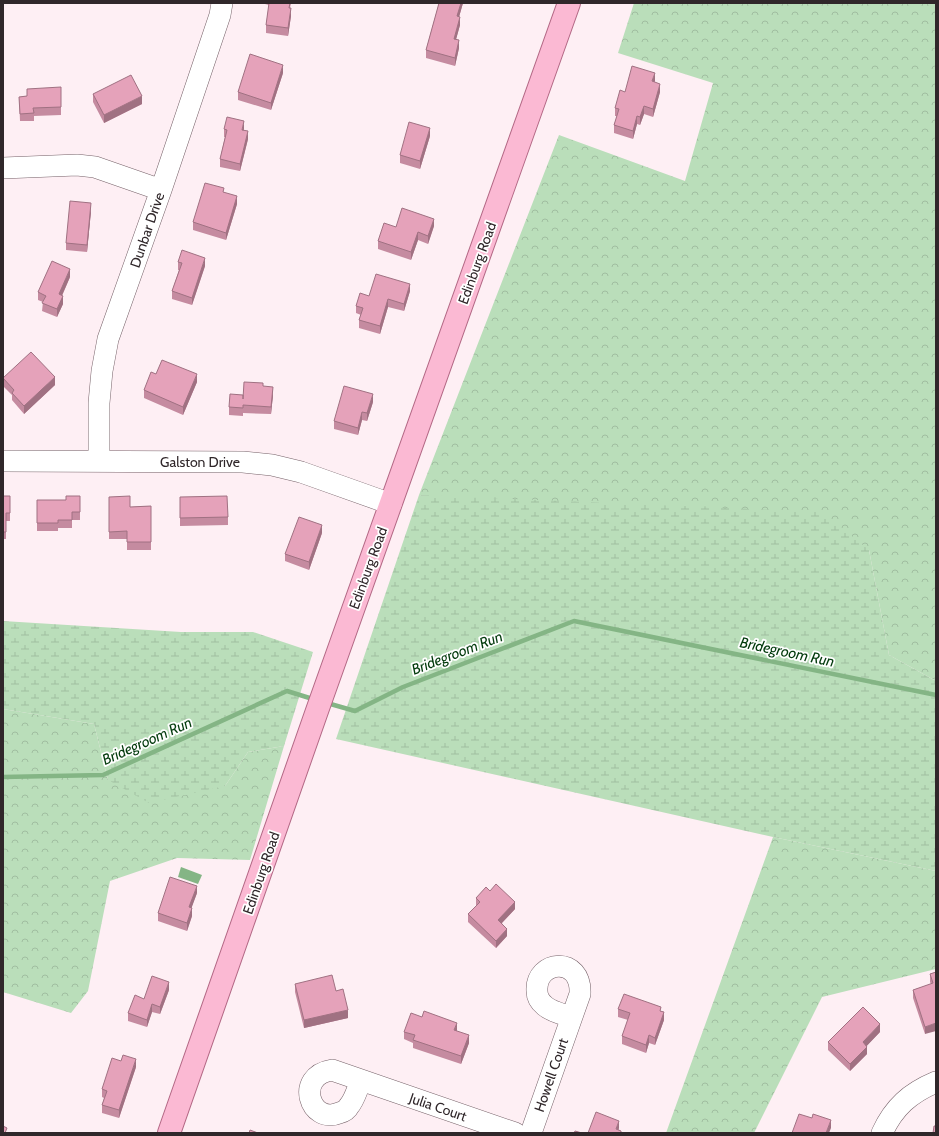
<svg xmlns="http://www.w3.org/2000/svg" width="939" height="1136" viewBox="0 0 939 1136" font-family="Cabin,sans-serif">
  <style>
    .forest { fill: url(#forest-crowns) }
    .wetland { fill: url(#wetland-marsh) }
    .water { fill: #84b585 }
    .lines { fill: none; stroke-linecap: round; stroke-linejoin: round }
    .stream { stroke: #84b585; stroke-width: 4.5 }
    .minor-casing { stroke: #766269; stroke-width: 22 }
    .major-casing { stroke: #b36885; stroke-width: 24 }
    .minor { stroke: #fff; stroke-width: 21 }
    .major { stroke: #fbb9d3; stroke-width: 22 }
    .wall { fill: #c58ba0 }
    .shaded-wall { fill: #a07182 }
    .building { fill: #e5a2ba; stroke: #a07182 }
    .labels { text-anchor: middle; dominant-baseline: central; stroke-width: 3.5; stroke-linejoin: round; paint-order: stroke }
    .street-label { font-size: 14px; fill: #30272a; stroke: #fff }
    .water-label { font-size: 15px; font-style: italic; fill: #033b0d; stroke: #fff }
  </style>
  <defs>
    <pattern id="forest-crowns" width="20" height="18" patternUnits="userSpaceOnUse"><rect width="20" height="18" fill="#badeba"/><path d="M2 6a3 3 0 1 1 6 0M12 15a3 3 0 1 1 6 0" fill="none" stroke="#a0bea0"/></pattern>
    <pattern id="wetland-marsh" width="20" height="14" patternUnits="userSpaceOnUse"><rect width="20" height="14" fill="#badeba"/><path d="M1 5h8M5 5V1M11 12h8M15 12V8" fill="none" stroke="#a0bea0"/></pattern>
  </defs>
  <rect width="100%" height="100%" fill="#feeff4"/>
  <!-- forest -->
  <path class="forest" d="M 634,3 L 936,3 L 936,681 L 889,655 L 869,550 L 419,495 L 559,135 L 685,181 L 713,83 L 618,53 Z
    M 3,709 L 94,724 L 108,780 L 225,786 L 248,752 L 284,746 L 250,860 L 177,858 L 110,881 L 88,991 L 71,1013 L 3,992 Z
    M 773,837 L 936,871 L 936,969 L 822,997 L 754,1133 L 666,1133 Z"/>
  <!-- wetland -->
  <path class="wetland" d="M 419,495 L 822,512 L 869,550 L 889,655 L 936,681 L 936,871 L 773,837 L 336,739 Z
    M 3,621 L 181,632 L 253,632 L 313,652 L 284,746 L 248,752 L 225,786 L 149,803 L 108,780 L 94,724 L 3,709 Z"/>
  <!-- water -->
  <path class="water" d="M 181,867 L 202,875 L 198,884 L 178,877 Z"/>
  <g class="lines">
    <!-- stream -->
    <path class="stream" d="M 327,703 L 355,711 L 403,687 L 574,621 L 936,695
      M 3,777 L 103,775 L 287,691 L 316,700"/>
    <defs>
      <path id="minor" d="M 3,168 L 77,165 L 95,167 L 161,190
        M 3,461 L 243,462 L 272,465 L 301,472 L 391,504
        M 99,461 L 99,403 L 102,371 L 108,339 L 161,190 L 220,15 L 222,3
        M 361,1081 C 357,1089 355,1099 349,1106 C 347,1110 343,1112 339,1113 C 310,1125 294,1076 332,1070 L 515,1133
        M 531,1133 L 580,994 C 582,955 535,960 537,991 C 537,997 540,1002 545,1006 C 552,1012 563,1014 571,1017
        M 882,1133 C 894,1107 910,1093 936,1082"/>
      <path id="major" d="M 169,1133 L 318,708 L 569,3"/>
    </defs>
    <!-- minor casing -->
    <use href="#minor" class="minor-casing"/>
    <!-- major casing -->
    <use href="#major" class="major-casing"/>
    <!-- minor -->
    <use href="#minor" class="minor"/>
    <!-- major -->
    <use href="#major" class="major"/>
  </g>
  <!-- wall -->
  <path class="wall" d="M 265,3 L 291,3 L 290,8 L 291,16 L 288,36 L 266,33 L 266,25 L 269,5 L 265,4 Z
    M 439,3 L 463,3 L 459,17 L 460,25 L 456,39 L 459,48 L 455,66 L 426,58 L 426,50 Z
    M 283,73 L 271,110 L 238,100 L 238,92 Z
    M 655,81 L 654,82 L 660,92 L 653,117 L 644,114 L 640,125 L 637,124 L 633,139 L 614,133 L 614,125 L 617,116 L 615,116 L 615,108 L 625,92 Z
    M 27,89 L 61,107 L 61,115 L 34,116 L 34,121 L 20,121 L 19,97 L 27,96 Z
    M 93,94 L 142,104 L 104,123 L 93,102 Z
    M 224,129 L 244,129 L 243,130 L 248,139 L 240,171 L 220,167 L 220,159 L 225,137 L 224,137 Z
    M 430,136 L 420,169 L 400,163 L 400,155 Z
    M 224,192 L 237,204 L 226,240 L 193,230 L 193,222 Z
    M 91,211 L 87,252 L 66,250 L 66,243 Z
    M 434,226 L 428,244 L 418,240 L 411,260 L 378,249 L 378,241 L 396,227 Z
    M 178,262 L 205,266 L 192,305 L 172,299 L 172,291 L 179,270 L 178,270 Z
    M 70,277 L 62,296 L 63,304 L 57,317 L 42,311 L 43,302 L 38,300 L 38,292 Z
    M 410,291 L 404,311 L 388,307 L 380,334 L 359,328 L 359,320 L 361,315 L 356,313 L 356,306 L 369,296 Z
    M 156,374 L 197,382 L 183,415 L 144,398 L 144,390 Z
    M 3,378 L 55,385 L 24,414 L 12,400 L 12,395 L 3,386 Z
    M 263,387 L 273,395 L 271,414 L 243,413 L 243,416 L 229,415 L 229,407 L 243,395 Z
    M 373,402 L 367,421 L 362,420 L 358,435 L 334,429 L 334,421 Z
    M 3,496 L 10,496 L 10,521 L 6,521 L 6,539 L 3,539 Z
    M 80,496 L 80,520 L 72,520 L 72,528 L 58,528 L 58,531 L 37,531 L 37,500 L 66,500 Z
    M 109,497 L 130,507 L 151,506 L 151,550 L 127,550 L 127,539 L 109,539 Z
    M 180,497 L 228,517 L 228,525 L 180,526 Z
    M 322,533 L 309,570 L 285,561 L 285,554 Z
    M 490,891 L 515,909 L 502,923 L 507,936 L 496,948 L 468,922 L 468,914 L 476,906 L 476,898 Z
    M 197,893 L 191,908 L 192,916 L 187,931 L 158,921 L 158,913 Z
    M 936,972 L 925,1034 L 913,998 L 913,990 L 931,984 L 930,982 L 930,974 Z
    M 295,984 L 336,991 L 348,1018 L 304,1028 L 295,992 Z
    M 169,990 L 160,1014 L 152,1012 L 147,1027 L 128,1021 L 128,1013 L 144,999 Z
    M 618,1009 L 661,1011 L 664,1020 L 655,1045 L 649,1043 L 646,1053 L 622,1044 L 622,1036 L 628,1020 L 618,1017 Z
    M 457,1030 L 457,1031 L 469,1043 L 461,1064 L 413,1048 L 413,1043 L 404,1039 L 404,1032 Z
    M 880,1032 L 866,1046 L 867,1054 L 850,1071 L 828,1050 L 828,1042 Z
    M 136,1067 L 119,1118 L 102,1113 L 102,1105 L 104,1098 L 102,1097 L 102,1089 Z"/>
  <!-- shaded-wall -->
  <path class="shaded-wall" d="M 461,3 L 463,3 L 457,24 L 457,16 Z
    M 291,8 L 291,16 L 288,36 L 288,28 Z
    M 460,17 L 460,25 L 454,47 L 454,39 Z
    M 459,40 L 459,48 L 455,66 L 455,58 Z
    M 283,65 L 283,73 L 271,110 L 271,103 Z
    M 655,73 L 655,81 L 652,89 L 652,81 Z
    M 660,84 L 660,92 L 653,117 L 653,109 Z
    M 142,96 L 142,104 L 104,123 L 104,115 Z
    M 644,106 L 644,114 L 640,125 L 640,117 Z
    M 637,116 L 637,124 L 633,139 L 633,131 Z
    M 244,121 L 244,129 L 242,138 L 242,130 Z
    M 430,128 L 430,136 L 420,169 L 420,161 Z
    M 248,131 L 248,139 L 240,171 L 240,164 Z
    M 237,196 L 237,204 L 226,240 L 226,233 Z
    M 91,203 L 91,211 L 87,252 L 87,245 Z
    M 434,219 L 434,226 L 428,244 L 428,236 Z
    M 418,232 L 418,240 L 411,260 L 411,252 Z
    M 205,258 L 205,266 L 192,305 L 192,298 Z
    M 70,269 L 70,277 L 59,302 L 59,294 Z
    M 410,284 L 410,291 L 404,311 L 404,304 Z
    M 63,296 L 63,304 L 57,317 L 57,309 Z
    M 388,299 L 388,307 L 380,334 L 380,326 Z
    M 197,374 L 197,382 L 183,415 L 183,407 Z
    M 55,377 L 55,385 L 24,414 L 24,406 Z
    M 273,387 L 273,395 L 271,414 L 271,407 Z
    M 373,394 L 373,402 L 367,421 L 367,413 Z
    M 362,412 L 362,420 L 358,435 L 358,428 Z
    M 322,525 L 322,533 L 309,570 L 309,562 Z
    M 197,886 L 197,893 L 189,915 L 189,907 Z
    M 515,902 L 515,909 L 498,927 L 498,920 Z
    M 192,908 L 192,916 L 187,931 L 187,923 Z
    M 507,929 L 507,936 L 496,948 L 496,941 Z
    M 169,982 L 169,990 L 160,1014 L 160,1007 Z
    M 152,1004 L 152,1012 L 147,1027 L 147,1020 Z
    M 348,1010 L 348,1018 L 304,1028 L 304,1020 Z
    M 664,1012 L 664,1020 L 655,1045 L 655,1038 Z
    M 457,1023 L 457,1030 L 454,1038 L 454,1030 Z
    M 936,1023 L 936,1031 L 925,1034 L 925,1027 Z
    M 880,1024 L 880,1032 L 863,1050 L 863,1042 Z
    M 469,1035 L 469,1043 L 461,1064 L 461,1056 Z
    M 649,1035 L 649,1043 L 646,1053 L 646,1045 Z
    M 867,1047 L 867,1054 L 850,1071 L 850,1064 Z
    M 136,1059 L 136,1067 L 119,1118 L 119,1110 Z
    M 831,1120 L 831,1128 L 829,1133 L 826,1133 Z
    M 619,1121 L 619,1128 L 618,1133 L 616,1129 Z"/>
  <!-- building -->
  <path class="building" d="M 269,3 L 290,3 L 289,8 L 291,8 L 288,28 L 266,25 Z
    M 439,3 L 461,3 L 457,16 L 460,17 L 454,39 L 459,40 L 455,58 L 426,50 Z
    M 250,54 L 283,65 L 271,103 L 238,92 Z
    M 632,66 L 655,73 L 652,81 L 660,84 L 653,109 L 644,106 L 640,117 L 637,116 L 633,131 L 614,125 L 619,109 L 615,108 L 620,90 L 625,92 Z
    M 131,75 L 142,96 L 104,115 L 93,94 Z
    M 61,87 L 61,107 L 33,108 L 34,113 L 20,114 L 19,97 L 27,96 L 27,89 Z
    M 227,117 L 244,121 L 242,130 L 248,131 L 240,164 L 220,159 L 227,130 L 224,129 Z
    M 409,122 L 430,128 L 420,161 L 400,155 Z
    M 205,183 L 224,188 L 223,192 L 237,196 L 226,233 L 193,222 Z
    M 70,201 L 91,203 L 87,245 L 66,243 Z
    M 402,208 L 434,219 L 428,236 L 418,232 L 411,252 L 378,241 L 384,223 L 396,227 Z
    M 182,250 L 205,258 L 192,298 L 172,291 L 182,263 L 178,262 Z
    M 52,261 L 70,269 L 59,294 L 63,296 L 57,309 L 42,303 L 46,296 L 38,292 Z
    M 376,274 L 410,284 L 404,304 L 388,299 L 380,326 L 359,320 L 363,308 L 356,306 L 360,293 L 369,296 Z
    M 31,352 L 55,377 L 24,406 L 12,393 L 14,390 L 3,378 Z
    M 162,360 L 197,374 L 183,407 L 144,390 L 151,372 L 156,374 Z
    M 244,382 L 263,383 L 263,386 L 273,387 L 271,407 L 243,405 L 243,408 L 229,407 L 230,394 L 243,395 L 243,399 Z
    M 344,386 L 373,394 L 367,413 L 362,412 L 358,428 L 334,421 Z
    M 3,496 L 10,496 L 10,513 L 6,513 L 6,532 L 3,532 Z
    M 66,496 L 80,496 L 80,512 L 72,512 L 72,520 L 58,520 L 58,523 L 37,523 L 37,500 L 66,500 Z
    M 130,496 L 130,507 L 151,506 L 151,542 L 127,542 L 127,531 L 109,532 L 109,497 Z
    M 227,496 L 228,517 L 180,518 L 180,497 Z
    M 299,517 L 322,525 L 309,562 L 285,554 Z
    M 170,877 L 197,886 L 189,907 L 192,908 L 187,923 L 158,913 Z
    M 496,884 L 515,902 L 498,920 L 507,929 L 496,941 L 468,914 L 480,902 L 476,898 L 486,887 L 490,891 Z
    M 936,972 L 936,1023 L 925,1027 L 913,990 L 933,983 L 930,974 Z
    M 332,975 L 336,991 L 343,989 L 348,1010 L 304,1020 L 295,984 Z
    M 152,976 L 169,982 L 160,1007 L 152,1004 L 147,1020 L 128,1013 L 135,995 L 144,999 Z
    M 624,994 L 661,1007 L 660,1011 L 664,1012 L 655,1038 L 649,1035 L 646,1045 L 622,1036 L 630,1013 L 618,1009 Z
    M 863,1007 L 880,1024 L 863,1042 L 867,1047 L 850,1064 L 828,1042 Z
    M 424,1011 L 457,1023 L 454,1030 L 469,1035 L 461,1056 L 413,1040 L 415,1035 L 404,1032 L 411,1013 L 422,1017 Z
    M 123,1055 L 136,1059 L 119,1110 L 102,1105 L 107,1091 L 102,1089 L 112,1058 L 121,1061 Z
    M 596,1112 L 619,1121 L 616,1129 L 621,1131 L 621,1133 L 588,1133 Z
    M 799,1114 L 812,1118 L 813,1114 L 831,1120 L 826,1133 L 792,1133 Z
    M 3,1126 L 7,1128 L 5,1133 L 3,1133 Z
    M 934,1126 L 936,1126 L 936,1133 L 933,1133 Z
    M 250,1130 L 258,1133 L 249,1133 Z
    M 575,1131 L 582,1133 L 574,1133 Z"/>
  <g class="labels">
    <!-- street labels -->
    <g class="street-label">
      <text transform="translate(147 230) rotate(-71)">Dunbar Drive</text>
      <text transform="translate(477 263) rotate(-70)">Edinburg Road</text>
      <text x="200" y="462">Galston Drive</text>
      <text transform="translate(368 568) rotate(-70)">Edinburg Road</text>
      <text transform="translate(261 873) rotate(-71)">Edinburg Road</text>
      <text transform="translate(551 1075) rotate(-71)">Howell Court</text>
      <text transform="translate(438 1107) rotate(19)">Julia Court</text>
    </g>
    <!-- water labels -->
    <g class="water-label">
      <text transform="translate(787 652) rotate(12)">Bridegroom Run</text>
      <text transform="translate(457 653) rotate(-21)">Bridegroom Run</text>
      <text transform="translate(147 741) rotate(-24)">Bridegroom Run</text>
    </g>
  </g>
  <!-- border -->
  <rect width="939" height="1136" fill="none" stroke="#30272a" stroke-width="8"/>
</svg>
